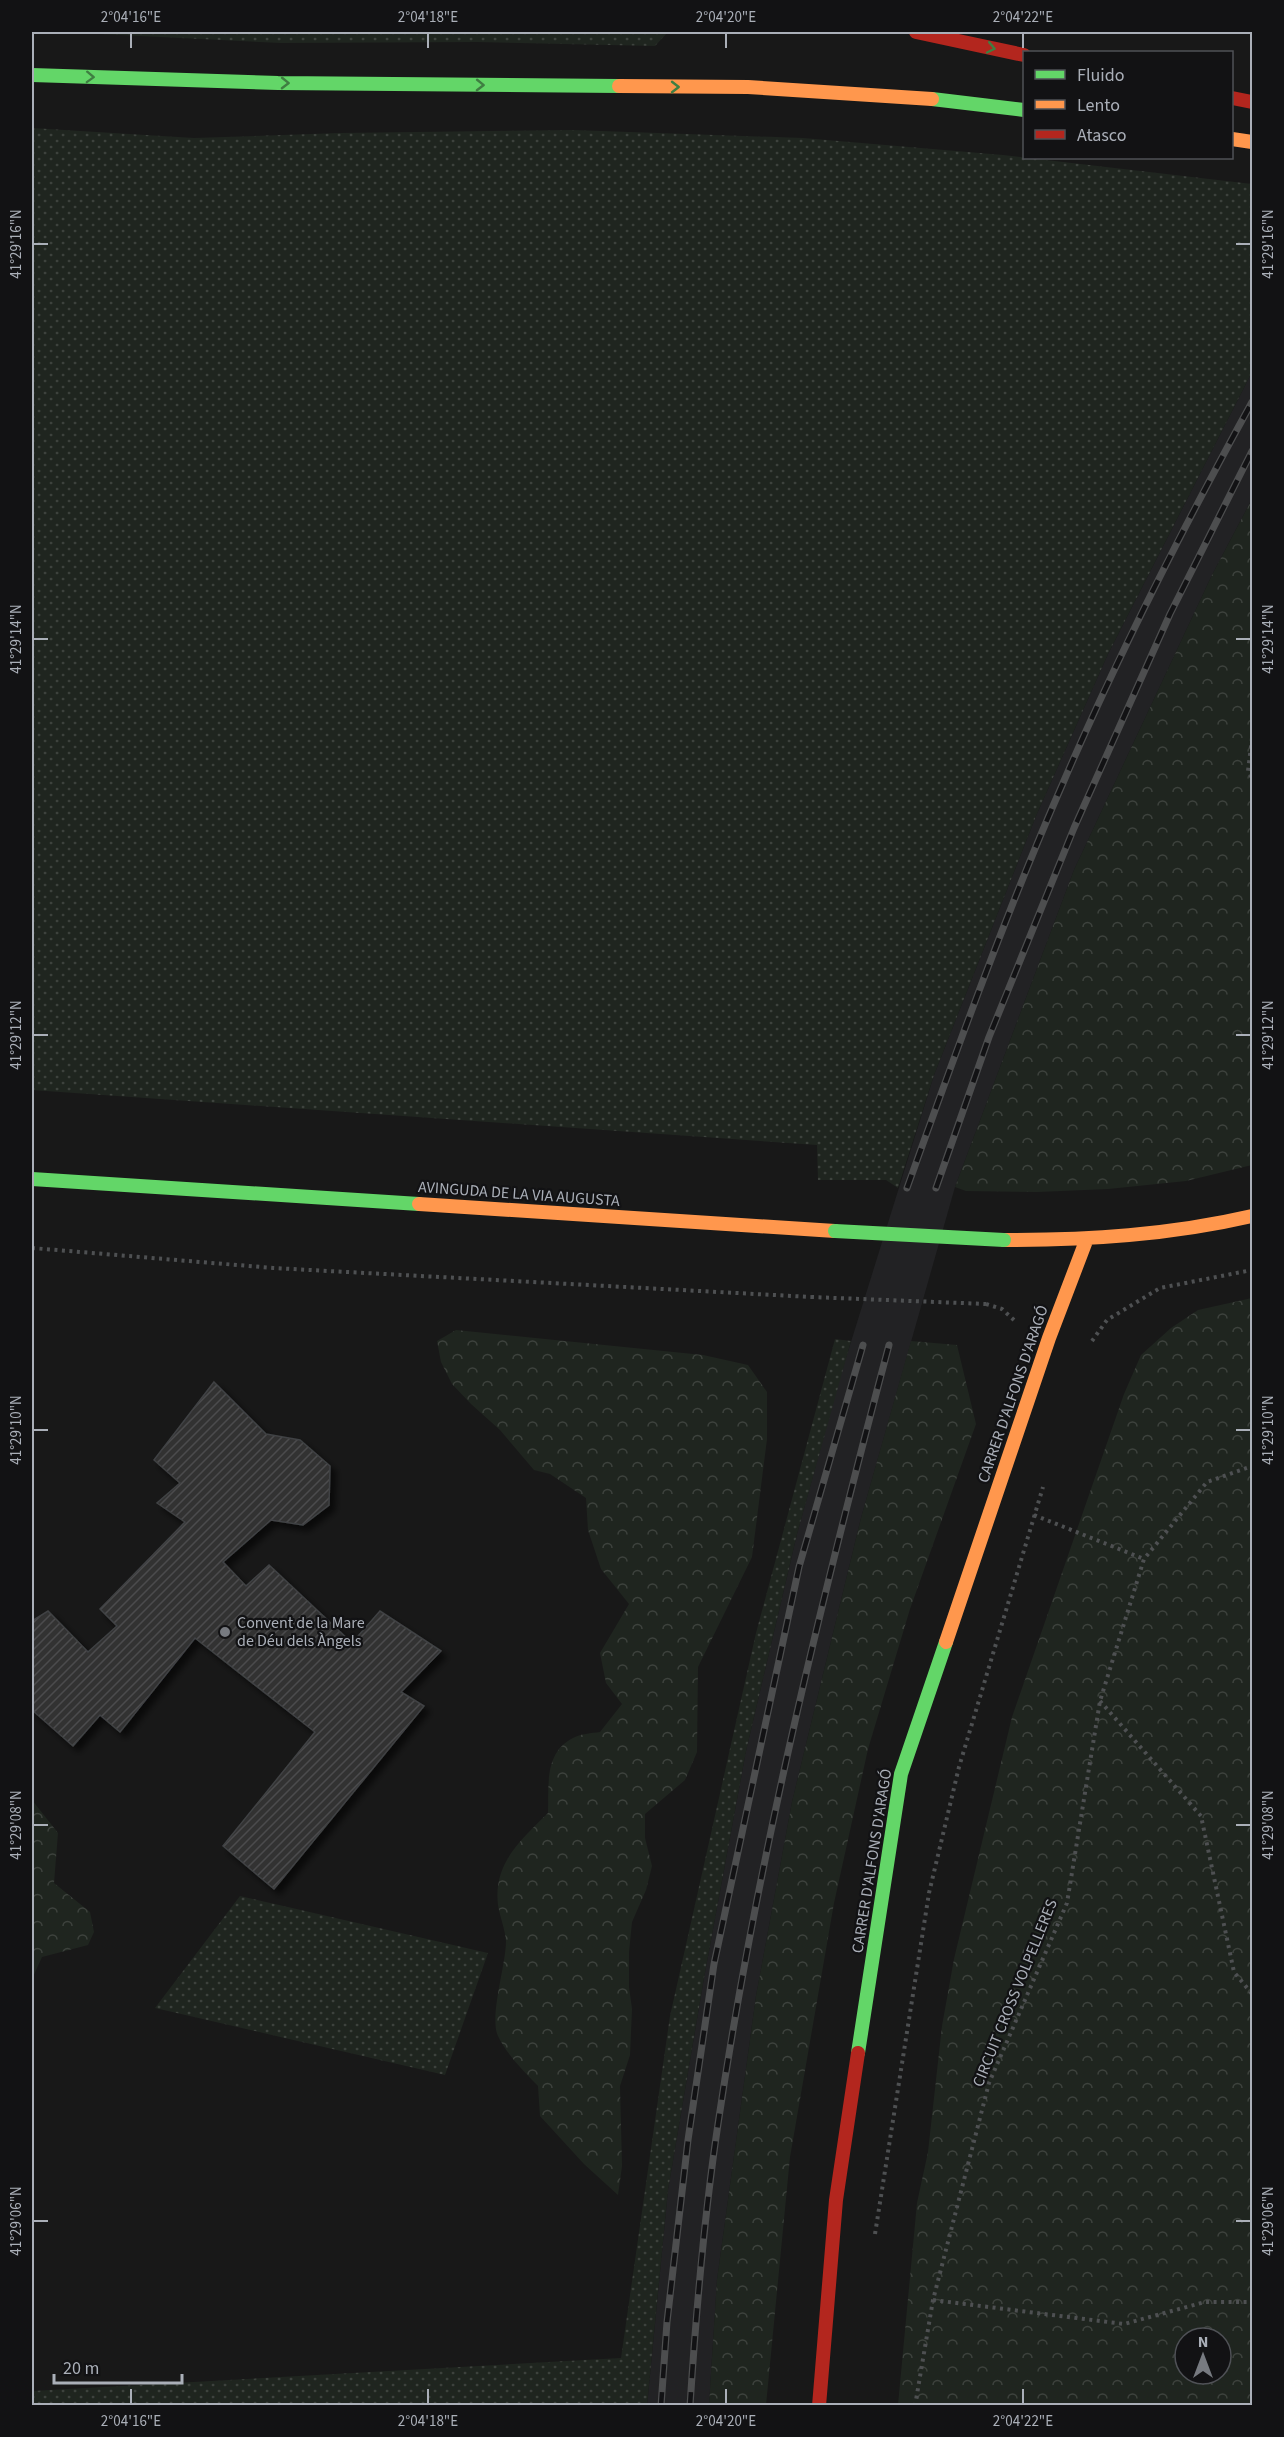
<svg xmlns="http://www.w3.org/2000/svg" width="1284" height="2437" viewBox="0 0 1284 2437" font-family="'Source Sans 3',sans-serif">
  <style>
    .built { fill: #222224 }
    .grass { fill: url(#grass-dots) }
    .forest { fill: url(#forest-crowns); fill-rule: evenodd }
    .building { fill: url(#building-hatch); stroke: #404244; stroke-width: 1.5; filter: url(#shadow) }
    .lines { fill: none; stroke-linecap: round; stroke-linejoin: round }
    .path { stroke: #4e5052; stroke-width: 4; stroke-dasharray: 3 4.5; stroke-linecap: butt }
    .fast { stroke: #63d668; stroke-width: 14 }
    .slow { stroke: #ff974d; stroke-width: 14 }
    .jam { stroke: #b3261e; stroke-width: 14 }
    .rail-casing { stroke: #4d4e4f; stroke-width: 7 }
    .rail { stroke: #121214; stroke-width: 4.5; stroke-dasharray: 14; stroke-linecap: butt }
    .path-bridge { stroke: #4e5052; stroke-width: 4; stroke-dasharray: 3 4.5; stroke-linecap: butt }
    .fast-bridge { stroke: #63d668; stroke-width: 14 }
    .oneway { stroke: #3f7e42 }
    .ticks { fill: none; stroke: #aaafb8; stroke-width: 2 }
    .poi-dot { fill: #777a80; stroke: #121214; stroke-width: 2 }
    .labels { text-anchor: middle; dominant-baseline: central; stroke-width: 4.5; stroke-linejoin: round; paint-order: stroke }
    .street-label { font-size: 16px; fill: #aaafb8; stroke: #121214 }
    .poi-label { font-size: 16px; fill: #aaafb8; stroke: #121214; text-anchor: start }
    .neatline { fill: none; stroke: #aaafb8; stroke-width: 2 }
    .ticks-label { font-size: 15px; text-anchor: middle; fill: #aaafb8 }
  </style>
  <defs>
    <pattern id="grass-dots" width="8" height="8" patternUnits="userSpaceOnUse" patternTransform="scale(1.5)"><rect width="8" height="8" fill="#1f251f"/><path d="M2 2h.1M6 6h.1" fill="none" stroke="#3d423d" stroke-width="1.8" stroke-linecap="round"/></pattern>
    <pattern id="forest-crowns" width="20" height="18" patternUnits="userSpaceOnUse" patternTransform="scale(1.5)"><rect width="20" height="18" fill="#1f251f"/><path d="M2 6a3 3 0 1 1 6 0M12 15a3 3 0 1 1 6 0" fill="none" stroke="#3d423d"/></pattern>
    <pattern id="building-hatch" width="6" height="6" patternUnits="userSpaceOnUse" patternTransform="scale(1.5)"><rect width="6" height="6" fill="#313132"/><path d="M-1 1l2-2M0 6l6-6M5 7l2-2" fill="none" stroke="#4c4c4e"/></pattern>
    <filter id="shadow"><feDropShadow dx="5.5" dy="5.5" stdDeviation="3" flood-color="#0009"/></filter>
  </defs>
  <rect width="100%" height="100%" fill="#181818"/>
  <!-- built -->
  <path class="built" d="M 1252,372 L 1252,499 L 1212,575 L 1074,870 L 955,1187 L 861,1518 L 792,1802 L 756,1996 L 717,2280 L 709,2405 L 647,2406 L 668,2190 L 704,1978 L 746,1751 L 797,1534 L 841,1374 L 934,1075 L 1036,816 L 1108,654 Z"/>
  <!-- grass -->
  <path class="grass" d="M 60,32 L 668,32 L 655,46 L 477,42 L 281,43 Z
    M 32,128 L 194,138 L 340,133 L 573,130 L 803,138 L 1003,155 L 1252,184 L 1252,372 L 1108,654 L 1036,816 L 934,1075 L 898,1188 L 886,1180 L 818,1180 L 817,1145 L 32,1090 Z
    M 835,1339 L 851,1341 L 797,1534 L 746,1751 L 704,1978 L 668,2190 L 647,2405 L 32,2405 L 32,2391 L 621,2358 L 670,2016 L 756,1633 Z
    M 240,1896 L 488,1953 L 445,2075 L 155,2008 Z"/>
  <!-- forest -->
  <path class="forest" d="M 1252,499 L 1252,1165 L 1186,1181 L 1108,1189 L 1037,1192 L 966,1191 L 955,1187 L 1074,870 L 1212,575 Z
    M 1252,1298 L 1252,2405 L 898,2405 L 917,2203 L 928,2152 L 942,2026 L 954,1959 L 1012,1717 L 1124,1394 L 1141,1355 L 1171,1328 L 1198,1310 ZM 1185,2338 L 1221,2338 L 1221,2374 L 1185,2374 Z
    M 456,1330 L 703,1355 L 748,1365 L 767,1392 L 767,1439 L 752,1557 L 698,1667 L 697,1752 L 685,1780 L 645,1814 L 645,1838 L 652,1866 L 646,1890 L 632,1922 L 629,1952 L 629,1987 L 632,2009 L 630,2055 L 620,2086 L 622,2166 L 618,2195 L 584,2164 L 540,2116 L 538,2086 C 524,2071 507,2055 498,2036 C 489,2017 506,1965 506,1941 C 505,1929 500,1917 498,1905 C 493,1863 521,1840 548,1813 C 549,1785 544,1753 573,1738 C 580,1734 592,1733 600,1732 L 622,1704 L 606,1683 L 600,1653 L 629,1604 L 601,1569 L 588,1530 L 586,1498 L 550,1474 L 534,1470 L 500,1430 L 471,1404 L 452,1384 L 441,1362 L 437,1341 Z
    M 911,1341 L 957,1345 L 976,1424 L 910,1609 L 868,1749 L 834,1903 L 790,2157 L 766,2405 L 709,2405 L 717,2280 L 756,1996 L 792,1802 L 861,1518 Z
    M 32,1800 L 58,1833 L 54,1883 L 90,1912 L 94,1932 L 88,1945 L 42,1957 L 32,1979 Z"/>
  <!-- building -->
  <path class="building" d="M 214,1382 L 266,1434 L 300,1440 L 330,1466 L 329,1505 L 303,1525 L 271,1520 L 223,1562 L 246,1586 L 269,1565 L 352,1643 L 380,1611 L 441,1651 L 401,1692 L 424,1706 L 274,1889 L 223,1846 L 315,1732 L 195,1638 L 120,1732 L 100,1715 L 73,1746 L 32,1710 L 32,1621 L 48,1611 L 88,1652 L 117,1626 L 100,1609 L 185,1522 L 157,1503 L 180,1483 L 154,1460 Z"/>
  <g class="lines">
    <!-- path -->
    <path class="path" d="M 1252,738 L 1248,771 L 1252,778
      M 32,1248 L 273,1268 L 811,1297
      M 986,1304 L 1002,1309 L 1014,1320
      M 1092,1341 L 1107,1320 L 1160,1288 L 1252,1270
      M 1034,1515 L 1144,1559
      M 1100,1701 L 1201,1816 L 1234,1972 L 1252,1994
      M 875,2234 L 929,1893 L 959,1767 L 1043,1487
      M 933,2300 L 1124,2324 L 1205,2302 L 1252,2302
      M 915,2406 L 933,2300 L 989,2083 L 1067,1903 L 1100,1701 L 1144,1559 L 1207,1482 L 1252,1466"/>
    <!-- fast -->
    <path class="fast" d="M 32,75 L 278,83 L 619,86
      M 932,99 L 1024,110
      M 32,1179 L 419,1204
      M 858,2053 L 901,1774 L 946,1642"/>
    <!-- slow -->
    <path class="slow" d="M 619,86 L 748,87 L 932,99
      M 1232,139 L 1252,142
      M 419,1204 L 835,1231
      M 1004,1240 C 1088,1240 1170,1235 1252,1216
      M 946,1642 L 1049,1338 L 1086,1241"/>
    <!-- jam -->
    <path class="jam" d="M 916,32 L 1024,55
      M 1232,98 L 1252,102
      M 819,2406 L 836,2200 L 858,2053"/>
    <defs>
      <path id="rail" d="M 907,1188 C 956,1052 1005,915 1063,783 C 1119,653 1184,526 1252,402
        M 936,1188 L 989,1037 L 1074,828 L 1170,614 L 1252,451
        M 661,2406 L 667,2322 L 688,2140 L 714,1964 L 799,1567 L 863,1345
        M 690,2406 C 696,2312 704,2217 718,2124 C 757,1861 821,1601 889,1345"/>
    </defs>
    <!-- rail casing -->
    <use href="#rail" class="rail-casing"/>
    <!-- rail -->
    <use href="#rail" class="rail"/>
    <!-- path-bridge -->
    <path class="path-bridge" d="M 811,1297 L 986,1304"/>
    <!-- fast-bridge -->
    <path class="fast-bridge" d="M 835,1231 L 1004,1240"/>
  </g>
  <!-- one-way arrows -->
  <defs><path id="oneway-chevron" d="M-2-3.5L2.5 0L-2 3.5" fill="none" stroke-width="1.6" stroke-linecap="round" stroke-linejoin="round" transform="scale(1.5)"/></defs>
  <g class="oneway">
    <use href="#oneway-chevron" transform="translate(991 48) rotate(12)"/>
    <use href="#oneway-chevron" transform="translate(90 77) rotate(2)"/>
    <use href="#oneway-chevron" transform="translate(285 83) rotate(1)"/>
    <use href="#oneway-chevron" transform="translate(480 85) rotate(1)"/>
    <use href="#oneway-chevron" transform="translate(675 87)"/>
  </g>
  <!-- ticks -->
  <path class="ticks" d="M 131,33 L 131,48M 428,33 L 428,48M 726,33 L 726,48M 1023,33 L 1023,48M 33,244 L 48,244M 1236,244 L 1251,244M 33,639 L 48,639M 1236,639 L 1251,639M 33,1035 L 48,1035M 1236,1035 L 1251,1035M 33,1430 L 48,1430M 1236,1430 L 1251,1430M 33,1825 L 48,1825M 1236,1825 L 1251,1825M 33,2221 L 48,2221M 1236,2221 L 1251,2221M 131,2389 L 131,2404M 428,2389 L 428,2404M 726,2389 L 726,2404M 1023,2389 L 1023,2404"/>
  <!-- markers -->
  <circle class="poi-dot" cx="225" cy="1632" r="6"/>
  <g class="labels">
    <!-- street labels -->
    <g class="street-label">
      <text transform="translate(519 1194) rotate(4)">AVINGUDA DE LA VIA AUGUSTA</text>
      <text transform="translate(1013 1394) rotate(-71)">CARRER D'ALFONS D'ARAGÓ</text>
      <text transform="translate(872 1861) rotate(-81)">CARRER D'ALFONS D'ARAGÓ</text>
      <text transform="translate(1015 1993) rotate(-68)">CIRCUIT CROSS VOLPELLERES</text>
    </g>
    <!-- poi labels -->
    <g class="poi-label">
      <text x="237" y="1623">Convent de la Mare<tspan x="237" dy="18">de Déu dels Àngels</tspan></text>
    </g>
  </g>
  <!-- border -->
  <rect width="1284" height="2437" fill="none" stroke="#121214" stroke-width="66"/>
  <!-- legend -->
  <rect x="1023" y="51" width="210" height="108" fill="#121214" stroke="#4f5156" stroke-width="1.5"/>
  <rect x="1035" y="70" width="30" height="9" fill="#63d668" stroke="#4f5156" stroke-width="1.5"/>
  <text x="1077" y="81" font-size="18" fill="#aaafb8">Fluido</text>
  <rect x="1035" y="100" width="30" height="9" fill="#ff974d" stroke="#4f5156" stroke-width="1.5"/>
  <text x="1077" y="111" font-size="18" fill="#aaafb8">Lento</text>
  <rect x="1035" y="130" width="30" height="9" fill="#b3261e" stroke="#4f5156" stroke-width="1.5"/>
  <text x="1077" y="141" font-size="18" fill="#aaafb8">Atasco</text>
  <!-- north arrow -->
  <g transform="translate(1203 2356)"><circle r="28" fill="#121214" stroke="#4f5156" stroke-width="1.5"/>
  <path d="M0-4.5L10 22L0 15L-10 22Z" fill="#777a80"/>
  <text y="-9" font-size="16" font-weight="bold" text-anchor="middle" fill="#aaafb8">N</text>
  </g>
  <!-- scale -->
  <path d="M54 2374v9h128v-9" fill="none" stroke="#aaafb8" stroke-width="3"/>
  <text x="63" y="2374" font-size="18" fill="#aaafb8" stroke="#121214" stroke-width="4.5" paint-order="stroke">20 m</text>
  <rect x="33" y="33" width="1218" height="2371" class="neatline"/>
  <g class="ticks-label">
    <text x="131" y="22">2°04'16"E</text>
    <text x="428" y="22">2°04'18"E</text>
    <text x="726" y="22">2°04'20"E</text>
    <text x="1023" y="22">2°04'22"E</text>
    <text transform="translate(16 244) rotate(-90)" y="5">41°29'16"N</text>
    <text transform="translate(1268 244) rotate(-90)" y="5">41°29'16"N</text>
    <text transform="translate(16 639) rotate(-90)" y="5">41°29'14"N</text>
    <text transform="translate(1268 639) rotate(-90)" y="5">41°29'14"N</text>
    <text transform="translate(16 1035) rotate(-90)" y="5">41°29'12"N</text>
    <text transform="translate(1268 1035) rotate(-90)" y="5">41°29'12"N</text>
    <text transform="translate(16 1430) rotate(-90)" y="5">41°29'10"N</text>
    <text transform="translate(1268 1430) rotate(-90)" y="5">41°29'10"N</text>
    <text transform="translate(16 1825) rotate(-90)" y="5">41°29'08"N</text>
    <text transform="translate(1268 1825) rotate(-90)" y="5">41°29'08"N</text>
    <text transform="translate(16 2221) rotate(-90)" y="5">41°29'06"N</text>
    <text transform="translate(1268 2221) rotate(-90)" y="5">41°29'06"N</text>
    <text x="131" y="2426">2°04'16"E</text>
    <text x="428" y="2426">2°04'18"E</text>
    <text x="726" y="2426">2°04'20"E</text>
    <text x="1023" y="2426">2°04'22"E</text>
  </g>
</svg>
